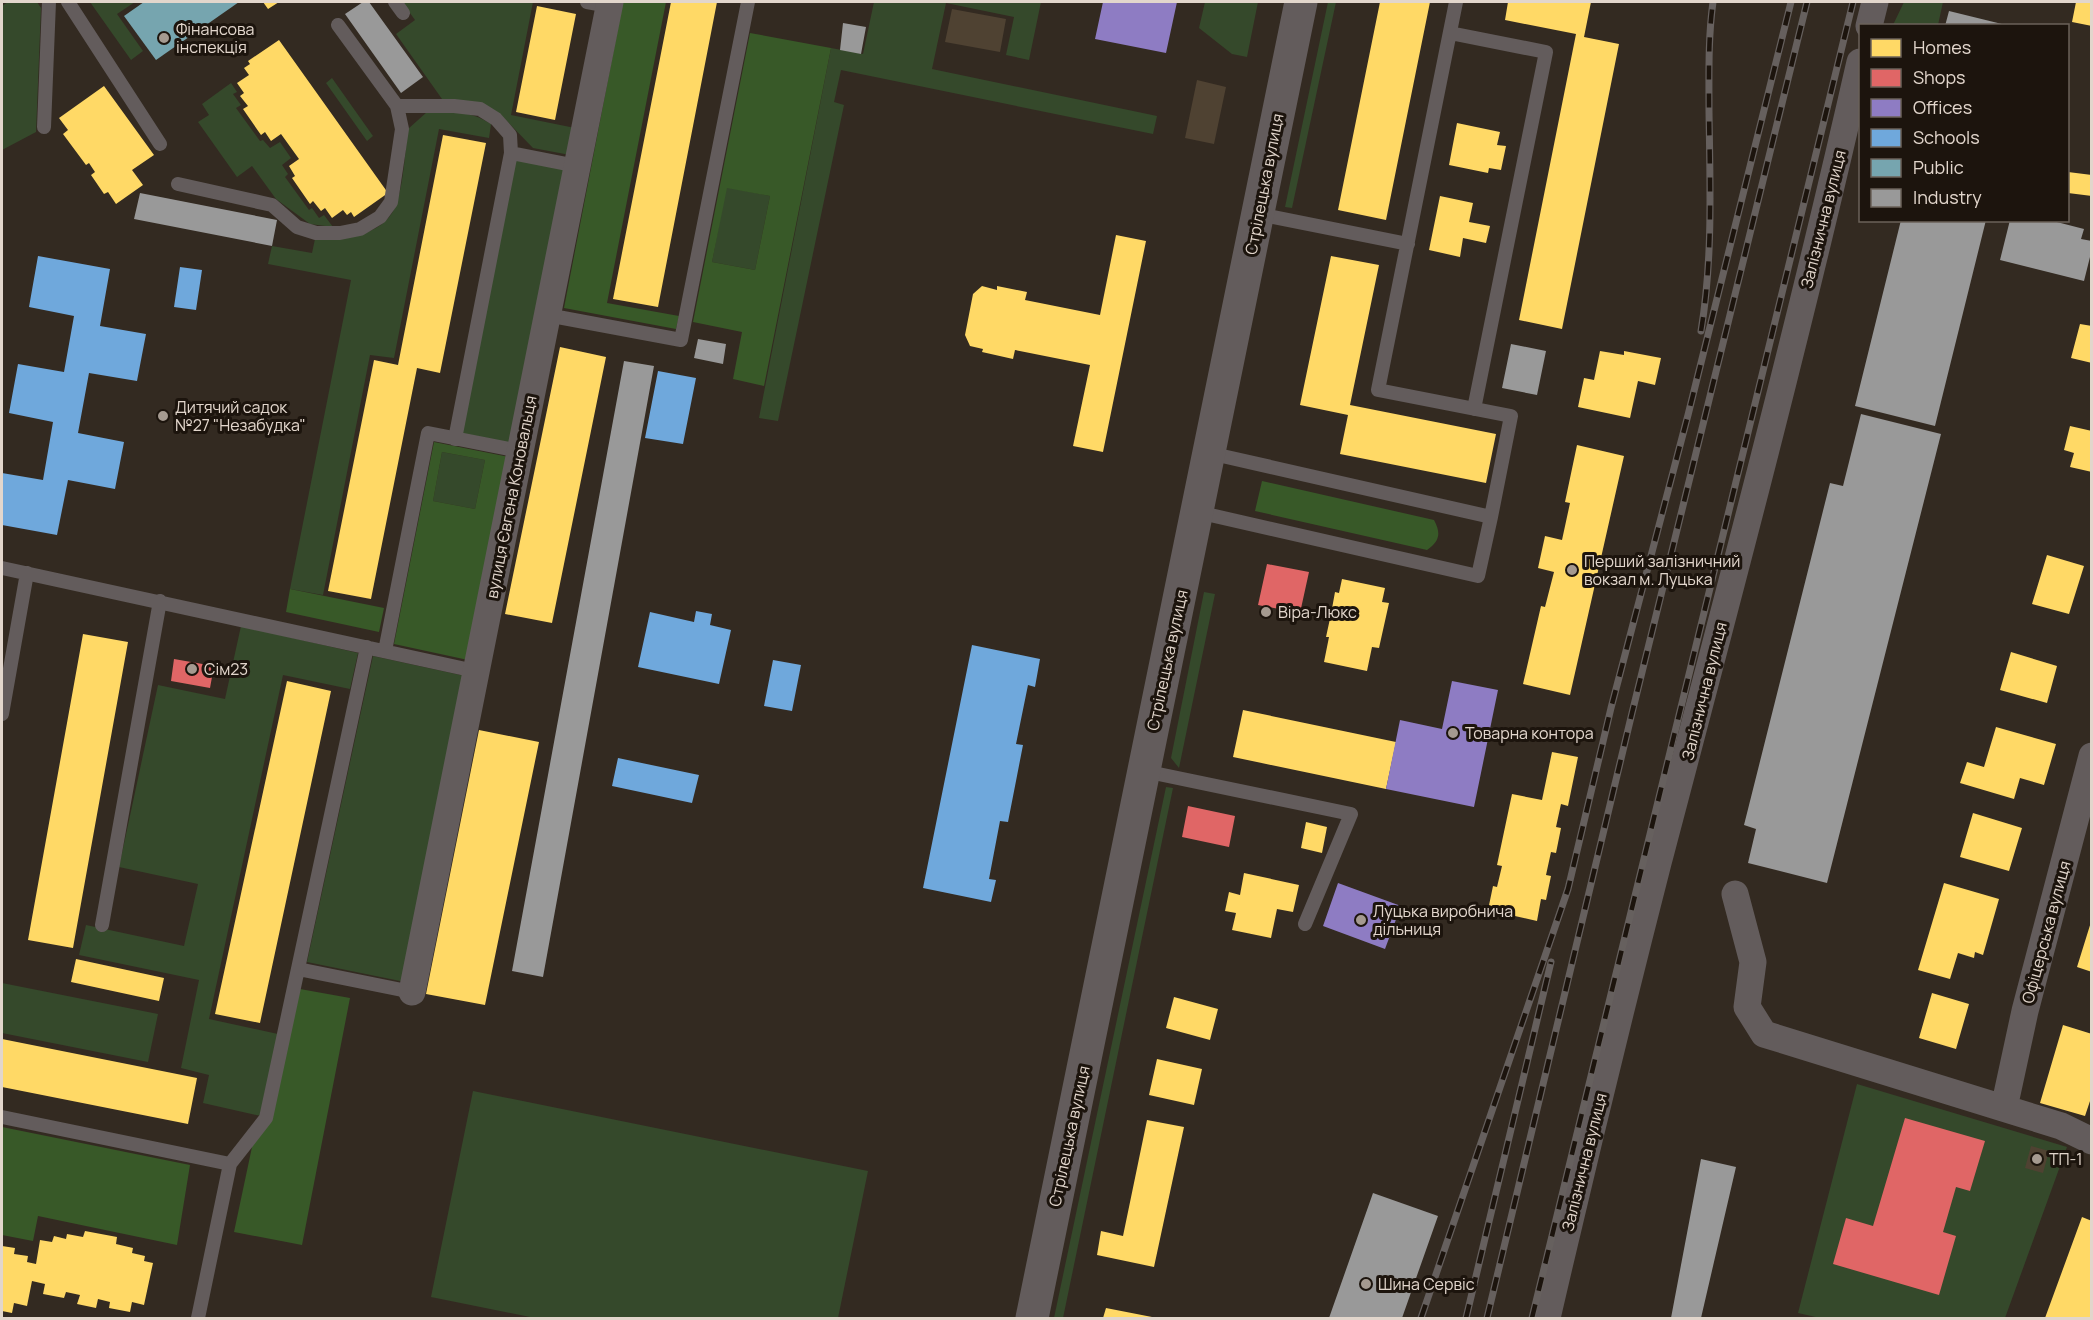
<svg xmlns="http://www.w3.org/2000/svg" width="2093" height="1320" viewBox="0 0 2093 1320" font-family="Manrope,sans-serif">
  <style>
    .green { fill: #35492b }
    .forest { fill: #385928; fill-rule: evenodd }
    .homes { fill: #ffd966 }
    .shops { fill: #e06666 }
    .offices { fill: #8e7cc3 }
    .schools { fill: #6fa8dc }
    .public { fill: #76a5af }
    .industry { fill: #999 }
    .building { fill: #4f4232 }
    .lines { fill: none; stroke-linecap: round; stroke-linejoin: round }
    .service { stroke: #635c5c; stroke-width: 14 }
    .minor { stroke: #635c5c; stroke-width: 27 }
    .tertiary { stroke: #635c5c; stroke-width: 33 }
    .rail-casing { stroke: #66605e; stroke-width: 7 }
    .rail { stroke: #1c140d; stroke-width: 4.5; stroke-dasharray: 14; stroke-linecap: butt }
    .poi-dot { fill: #a59a90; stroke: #1c140d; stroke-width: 2 }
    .labels { text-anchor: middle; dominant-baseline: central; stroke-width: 6; stroke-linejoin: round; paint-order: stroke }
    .poi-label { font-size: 16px; fill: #e2d6cc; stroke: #1c140d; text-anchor: start }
    .street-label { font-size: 16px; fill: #e2d6cc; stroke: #1c140d }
  </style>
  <rect width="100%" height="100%" fill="#332a21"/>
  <!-- green -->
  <path class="green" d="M 8,2 L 37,2 L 41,8 L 36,132 L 2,150 L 2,6 Z
    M 90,2 L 135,2 L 117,14 L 143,51 L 131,60 Z
    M 402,2 L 533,2 L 511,115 L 575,128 L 570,155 L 533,148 L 500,114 L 482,103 L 442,99 L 396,34 L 415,20 Z
    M 874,2 L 1041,2 L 1029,60 L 1006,55 L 1014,17 L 946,3 L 932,69 L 1157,116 L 1153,134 L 841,70 L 834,102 L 844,105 L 778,421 L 759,418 L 831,48 L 863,54 Z
    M 1205,2 L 1258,2 L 1247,57 L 1232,54 L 1199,28 Z
    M 1328,2 L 1336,2 L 1292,208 L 1285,207 Z
    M 1904,2 L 1943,2 L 1938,25 L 1893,25 Z
    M 332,78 L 373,136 L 367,141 L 326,83 Z
    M 231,83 L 237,92 L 233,94 L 241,105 L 236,108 L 260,141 L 263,140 L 270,148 L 280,142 L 291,158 L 282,165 L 288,174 L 285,177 L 309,210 L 312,208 L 319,218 L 324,215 L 333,227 L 310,224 L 276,199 L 252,166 L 237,177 L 198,122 L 209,115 L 202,104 Z
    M 427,112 C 452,112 470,110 491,124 L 489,138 L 439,129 L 394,358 L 370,355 L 323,595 L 290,589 L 351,280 L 268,264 L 272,246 L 312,253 L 315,239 C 344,240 387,236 397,202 C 404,179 405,152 408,129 Z
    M 515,159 L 567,170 L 511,445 L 461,436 Z
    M 726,187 L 770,196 L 755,270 L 712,262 Z
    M 442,452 L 485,460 L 475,509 L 433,501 Z
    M 1204,592 L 1215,594 L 1179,768 L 1171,758 Z
    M 241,626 L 358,653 L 350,689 L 283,675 L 209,1019 L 278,1034 L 261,1116 L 203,1103 L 209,1075 L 181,1068 L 199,980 L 79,955 L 86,925 L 184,946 L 198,884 L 119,867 L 158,685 L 225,699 Z
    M 373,656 L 465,676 L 405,982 L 307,962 Z
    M 1166,787 L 1173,788 L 1063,1318 L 1054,1318 Z
    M 2,983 L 158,1014 L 148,1062 L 2,1033 Z
    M 1857,1084 L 2067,1147 L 2005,1318 L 1820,1318 L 1798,1313 Z
    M 473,1091 L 868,1171 L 838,1318 L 535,1318 L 431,1297 Z"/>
  <!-- forest -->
  <path class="forest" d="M 623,2 L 666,2 L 607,303 L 679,316 L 676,329 L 564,308 Z
    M 750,33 L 831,48 L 764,386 L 733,379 L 742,332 L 693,322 ZM 727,188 L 770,196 L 755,270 L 712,262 Z
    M 434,442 L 509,457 L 468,660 L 394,644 ZM 442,452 L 485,460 L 475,509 L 433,501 Z
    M 1262,481 L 1434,520 C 1441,533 1440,541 1427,550 L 1255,511 Z
    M 290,589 L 384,608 L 379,632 L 286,612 Z
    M 300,989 L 350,998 L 302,1245 L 234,1232 L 252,1147 Z
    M 2,1127 L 190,1165 L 177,1245 L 38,1216 L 33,1241 L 2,1235 Z"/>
  <!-- homes -->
  <path class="homes" d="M 263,2 L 279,2 L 268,9 Z
    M 671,2 L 717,2 L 658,307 L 613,299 Z
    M 1380,2 L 1430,2 L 1386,220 L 1338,210 Z
    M 1508,2 L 1591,2 L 1584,37 L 1619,44 L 1562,329 L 1519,320 L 1576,34 L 1505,20 Z
    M 2076,2 L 2092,2 L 2092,26 L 2072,22 Z
    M 537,6 L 576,14 L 555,120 L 516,112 Z
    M 279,40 L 388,193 L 354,217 L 351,212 L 347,215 L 343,210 L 332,218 L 325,208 L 321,211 L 313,201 L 310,204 L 292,178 L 295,176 L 289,166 L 299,159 L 281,134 L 271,141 L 265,132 L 261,135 L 243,109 L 248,106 L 240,96 L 244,93 L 237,83 L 249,75 L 244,68 L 250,64 L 248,61 Z
    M 104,86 L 154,155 L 132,170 L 143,185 L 116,204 L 108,192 L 104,194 L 91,175 L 95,172 L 89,163 L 86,165 L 63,134 L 68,130 L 59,118 Z
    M 1457,123 L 1500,132 L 1497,145 L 1506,146 L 1501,170 L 1489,168 L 1488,173 L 1449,165 Z
    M 443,135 L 486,143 L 440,373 L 417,368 L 371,599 L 328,591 L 374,360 L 398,365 Z
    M 2068,172 L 2092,175 L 2092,196 L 2068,193 Z
    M 1440,196 L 1473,203 L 1469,222 L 1490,226 L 1486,243 L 1463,238 L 1460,257 L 1429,250 Z
    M 1116,235 L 1146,241 L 1103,452 L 1073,446 L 1090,365 L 1015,350 L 1013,359 L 982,352 L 983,349 L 970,346 L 965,335 L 973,294 L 982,286 L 997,290 L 997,286 L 1027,292 L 1025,300 L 1100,315 Z
    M 1331,256 L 1379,265 L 1350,405 L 1496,434 L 1486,483 L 1340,454 L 1348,415 L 1300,405 Z
    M 2080,324 L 2092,326 L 2092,363 L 2071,358 Z
    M 560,347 L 606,357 L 552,623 L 505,614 Z
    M 1600,351 L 1624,355 L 1624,351 L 1661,358 L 1655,385 L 1638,381 L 1630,418 L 1578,407 L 1584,378 L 1594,380 Z
    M 2070,426 L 2092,431 L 2092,472 L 2070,467 L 2074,453 L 2064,450 Z
    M 1577,445 L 1624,456 L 1570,695 L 1523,684 L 1541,606 L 1545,607 L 1554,572 L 1538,568 L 1545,536 L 1562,540 L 1570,503 L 1565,502 Z
    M 2047,555 L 2084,566 L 2069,614 L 2032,604 Z
    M 1342,579 L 1385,588 L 1382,602 L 1389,603 L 1379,648 L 1372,647 L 1367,671 L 1324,662 L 1329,637 L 1326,637 L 1331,614 L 1335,592 L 1339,593 Z
    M 83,634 L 128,642 L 73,948 L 28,940 Z
    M 2011,652 L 2057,666 L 2047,703 L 2000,690 Z
    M 287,681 L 331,691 L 260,1023 L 215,1014 Z
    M 1243,710 L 1396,742 L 1386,789 L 1233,757 Z
    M 1996,727 L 2056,744 L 2044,785 L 2020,778 L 2014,799 L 1960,783 L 1967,762 L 1984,767 Z
    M 479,730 L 539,742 L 485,1005 L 426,994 Z
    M 1552,752 L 1578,757 L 1568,806 L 1561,804 L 1556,827 L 1561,828 L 1556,853 L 1551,852 L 1546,875 L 1551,876 L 1546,900 L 1541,899 L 1537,921 L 1488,910 L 1493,886 L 1497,887 L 1502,866 L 1497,865 L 1512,794 L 1542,800 Z
    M 1973,813 L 2022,828 L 2009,871 L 1960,857 Z
    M 1306,822 L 1327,827 L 1322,853 L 1301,848 Z
    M 1244,873 L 1299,885 L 1293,912 L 1277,909 L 1271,938 L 1232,930 L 1236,913 L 1225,911 L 1229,892 L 1240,895 Z
    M 1944,883 L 1999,899 L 1983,955 L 1975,952 L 1974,958 L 1958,953 L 1950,979 L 1918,970 Z
    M 2091,922 L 2092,922 L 2092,972 L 2077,967 Z
    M 76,959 L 164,978 L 159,1001 L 71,982 Z
    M 1932,993 L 1969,1004 L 1956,1049 L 1919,1038 Z
    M 1174,997 L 1218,1009 L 1210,1040 L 1166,1028 Z
    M 2063,1025 L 2092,1034 L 2092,1095 L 2085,1116 L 2040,1103 Z
    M 2,1039 L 197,1078 L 188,1124 L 2,1087 Z
    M 1157,1059 L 1202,1069 L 1194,1105 L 1149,1095 Z
    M 1147,1120 L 1184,1127 L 1154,1267 L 1097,1255 L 1101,1231 L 1123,1236 Z
    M 2082,1217 L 2092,1221 L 2092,1318 L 2045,1318 Z
    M 85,1231 L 117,1237 L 116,1244 L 133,1248 L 132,1253 L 145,1256 L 144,1261 L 153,1263 L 144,1305 L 132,1302 L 130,1312 L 109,1308 L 110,1302 L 98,1299 L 96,1308 L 77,1304 L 80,1295 L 66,1292 L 64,1298 L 43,1294 L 45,1284 L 32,1281 L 27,1306 L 14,1303 L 12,1313 L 2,1311 L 2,1246 L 15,1248 L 14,1254 L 28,1256 L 27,1262 L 36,1264 L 40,1240 L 52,1242 L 54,1236 L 66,1239 L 67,1234 L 83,1237 Z
    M 1106,1308 L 1152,1317 L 1152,1318 L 1103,1318 Z"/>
  <!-- shops -->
  <path class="shops" d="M 1267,564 L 1309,572 L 1300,613 L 1258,605 Z
    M 174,659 L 214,666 L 210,688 L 171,681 Z
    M 1188,806 L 1235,816 L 1229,847 L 1182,837 Z
    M 1905,1118 L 1985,1141 L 1970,1191 L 1956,1187 L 1943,1232 L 1956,1236 L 1939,1295 L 1833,1264 L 1846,1218 L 1873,1226 Z"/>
  <!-- offices -->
  <path class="offices" d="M 1103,2 L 1177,2 L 1166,53 L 1095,39 Z
    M 1452,681 L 1498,690 L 1474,807 L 1386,789 L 1400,720 L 1442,729 Z
    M 1338,883 L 1401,906 L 1385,949 L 1323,926 Z"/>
  <!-- schools -->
  <path class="schools" d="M 38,256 L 110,269 L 100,326 L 146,334 L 137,381 L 89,373 L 78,433 L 124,442 L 115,489 L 68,480 L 57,535 L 2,525 L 2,473 L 43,480 L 53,422 L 9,413 L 18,364 L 64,372 L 74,316 L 29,307 Z
    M 180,267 L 202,270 L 196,310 L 174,307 Z
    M 658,371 L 696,378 L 683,444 L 645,438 Z
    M 696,611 L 712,614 L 710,625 L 731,630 L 719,684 L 638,667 L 650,612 L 694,622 Z
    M 972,645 L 1040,659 L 1035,687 L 1028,685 L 1016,744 L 1023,745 L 1008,822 L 1000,821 L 989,879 L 996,880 L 991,902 L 923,888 Z
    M 773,660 L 801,665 L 792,711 L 764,706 Z
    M 618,758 L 699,775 L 692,803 L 612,786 Z"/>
  <!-- public -->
  <path class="public" d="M 144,2 L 239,2 L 156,60 L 124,16 Z"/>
  <!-- industry -->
  <path class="industry" d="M 363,2 L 369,2 L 423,77 L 401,93 L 345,14 Z
    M 1949,11 L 2006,25 L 2006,26 L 1945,26 Z
    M 843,23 L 866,27 L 861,54 L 840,50 Z
    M 140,193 L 277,220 L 272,246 L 134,219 Z
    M 1901,220 L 1986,220 L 1935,426 L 1855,406 Z
    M 2010,220 L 2049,220 L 2084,229 L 2081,239 L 2092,241 L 2092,249 L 2084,281 L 2000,260 Z
    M 698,339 L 726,344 L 723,364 L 694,358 Z
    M 1511,344 L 1546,351 L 1537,395 L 1502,388 Z
    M 624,361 L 654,366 L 543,977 L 512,971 Z
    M 1861,414 L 1941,434 L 1827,883 L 1748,863 L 1756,829 L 1744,825 L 1830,483 L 1843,486 Z
    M 1701,1159 L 1736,1167 L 1701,1318 L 1671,1318 Z
    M 1373,1193 L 1438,1216 L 1402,1318 L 1329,1318 Z"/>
  <!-- building -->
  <path class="building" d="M 952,9 L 1006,19 L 1000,52 L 945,42 Z
    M 1197,80 L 1226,87 L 1214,144 L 1185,138 Z
    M 2031,1146 L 2049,1151 L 2043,1173 L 2025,1168 Z"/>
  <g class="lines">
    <!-- service -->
    <path class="service" d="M 68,2 L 160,144
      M 395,2 L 403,13
      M 587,2 L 609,6
      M 1456,2 L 1378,390 L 1511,416 L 1491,517
      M 338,25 L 397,106 L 454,106 L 480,109 L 496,119 L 510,135 L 511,153
      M 1450,33 L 1546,52 L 1474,409
      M 44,127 L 49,2
      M 178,184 L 272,205 L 297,227 L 316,233 L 340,233 L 360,229 L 380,217 L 391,202 L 402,129 L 397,106
      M 1258,214 L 1408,244
      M 547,315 L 681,340 L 748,2
      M 455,439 L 511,153 L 577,166
      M 1197,512 L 1478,576 L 1491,517 L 1209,453
      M 2,568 L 475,671
      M 385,651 L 428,433 L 520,451
      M 2,714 L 27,573
      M 1144,771 L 1351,814 L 1305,924
      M 102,925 L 160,601
      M 298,969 L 412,992
      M 2,1117 L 230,1164
      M 198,1318 L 230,1164 L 266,1118 L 367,647"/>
    <!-- minor -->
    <path class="minor" d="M 1869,26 L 1875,2
      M 1735,894 L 1753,962 L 1747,1007 L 1764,1034 L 2061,1126 L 2092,1141
      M 412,992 L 610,2
      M 2004,1108 L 2025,1011 L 2092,756
      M 1547,1318 C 1582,1167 1619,1015 1658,863 C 1728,597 1799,331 1860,62"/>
    <!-- tertiary -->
    <path class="tertiary" d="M 1032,1318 L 1301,2"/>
    <defs>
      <path id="rail" d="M 1701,331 C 1713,259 1710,184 1709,111 C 1709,75 1708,38 1713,2
        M 1421,1318 L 1568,889 L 1611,708 L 1688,415 L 1791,2
        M 1466,1318 L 1551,962
        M 1487,1318 L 1632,713 L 1807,2
        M 1532,1318 L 1853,2"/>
    </defs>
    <!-- rail casing -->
    <use href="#rail" class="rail-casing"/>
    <!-- rail -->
    <use href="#rail" class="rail"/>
  </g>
  <!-- markers -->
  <g class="poi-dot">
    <circle cx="164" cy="38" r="6"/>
    <circle cx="163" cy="416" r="6"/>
    <circle cx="1572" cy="570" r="6"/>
    <circle cx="1266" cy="612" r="6"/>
    <circle cx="192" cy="669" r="6"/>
    <circle cx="1453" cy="733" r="6"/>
    <circle cx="1361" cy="920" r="6"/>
    <circle cx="2037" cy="1159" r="6"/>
    <circle cx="1366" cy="1284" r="6"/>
  </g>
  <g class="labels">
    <!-- poi labels -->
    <g class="poi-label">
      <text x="176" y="29">Фінансова<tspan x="176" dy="18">інспекція</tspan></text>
      <text x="175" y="407">Дитячий садок<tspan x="175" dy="18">№27 "Незабудка"</tspan></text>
      <text x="1584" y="561">Перший залізничний<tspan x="1584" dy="18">вокзал м. Луцька</tspan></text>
      <text x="1278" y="612">Віра-Люкс</text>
      <text x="204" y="669">Сім23</text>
      <text x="1465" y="733">Товарна контора</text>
      <text x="1373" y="911">Луцька виробнича<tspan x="1373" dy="18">дільниця</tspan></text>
      <text x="2049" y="1159">ТП-1</text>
      <text x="1378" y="1284">Шина Сервіс</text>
    </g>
    <!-- street labels -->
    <g class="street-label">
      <text transform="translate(1264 184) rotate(-79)">Стрілецька вулиця</text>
      <text transform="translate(1823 219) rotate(-76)">Залізнична вулиця</text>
      <text transform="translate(511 497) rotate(-79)">вулиця Євгена Коновальця</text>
      <text transform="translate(1167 660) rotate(-78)">Стрілецька вулиця</text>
      <text transform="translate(1704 691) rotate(-76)">Залізнична вулиця</text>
      <text transform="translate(2046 932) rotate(-75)">Офіцерська вулиця</text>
      <text transform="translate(1069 1136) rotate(-78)">Стрілецька вулиця</text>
      <text transform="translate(1584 1162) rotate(-76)">Залізнична вулиця</text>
    </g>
  </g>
  <!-- border -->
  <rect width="2093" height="1320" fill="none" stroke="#e2d6cc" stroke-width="6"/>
  <!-- legend -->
  <rect x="1859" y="24" width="210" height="198" fill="#1c140d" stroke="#6b6259" stroke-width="1.5"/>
  <rect x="1871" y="39" width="30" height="18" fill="#ffd966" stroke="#6b6259" stroke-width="1.5"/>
  <text x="1913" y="54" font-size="18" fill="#e2d6cc">Homes</text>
  <rect x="1871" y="69" width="30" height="18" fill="#e06666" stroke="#6b6259" stroke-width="1.5"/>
  <text x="1913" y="84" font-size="18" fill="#e2d6cc">Shops</text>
  <rect x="1871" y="99" width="30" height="18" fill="#8e7cc3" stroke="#6b6259" stroke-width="1.5"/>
  <text x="1913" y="114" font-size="18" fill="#e2d6cc">Offices</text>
  <rect x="1871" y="129" width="30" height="18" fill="#6fa8dc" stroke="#6b6259" stroke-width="1.5"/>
  <text x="1913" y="144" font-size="18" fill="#e2d6cc">Schools</text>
  <rect x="1871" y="159" width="30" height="18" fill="#76a5af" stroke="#6b6259" stroke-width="1.5"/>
  <text x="1913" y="174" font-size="18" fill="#e2d6cc">Public</text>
  <rect x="1871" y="189" width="30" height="18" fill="#999999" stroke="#6b6259" stroke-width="1.5"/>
  <text x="1913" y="204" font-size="18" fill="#e2d6cc">Industry</text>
</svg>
